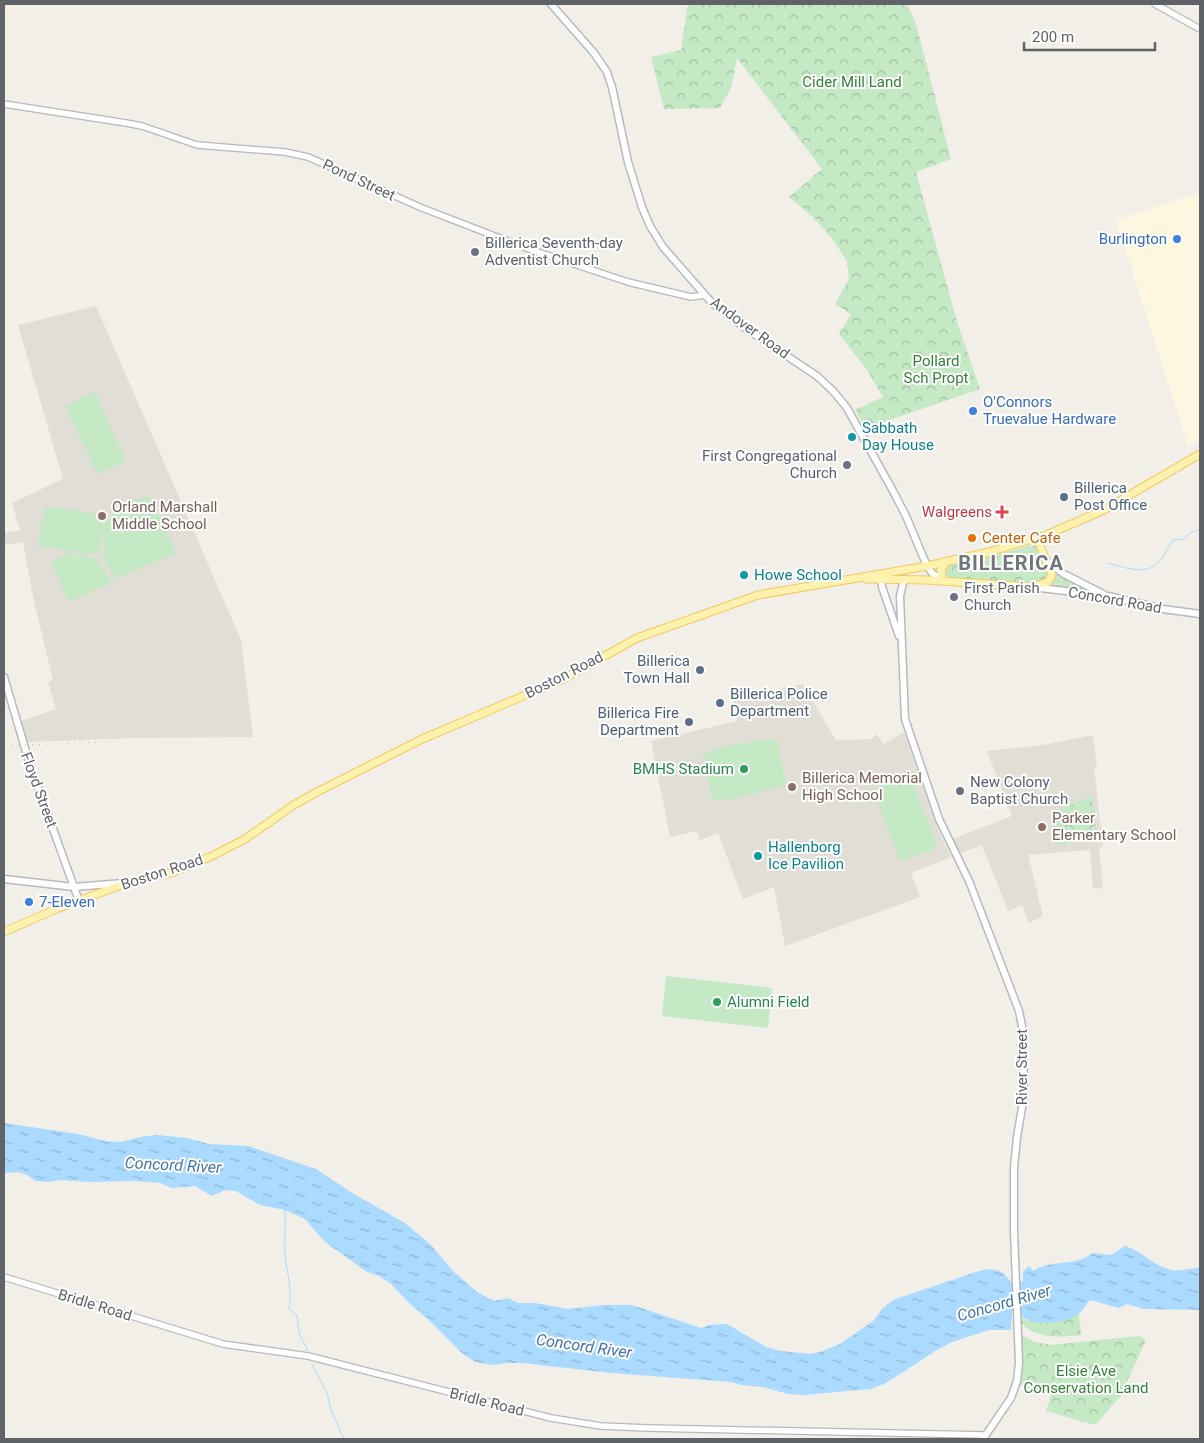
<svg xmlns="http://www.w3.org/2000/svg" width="1204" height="1443" viewBox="0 0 1204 1443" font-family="Roboto,sans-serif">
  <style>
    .commercial { fill: #fef7e0 }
    .education { fill: #e1ded6 }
    .grass { fill: #c5e8c5 }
    .forest { fill: url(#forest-crowns) }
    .water { fill: url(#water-ripples) }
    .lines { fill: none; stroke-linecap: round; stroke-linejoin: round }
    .stream { stroke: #aadaff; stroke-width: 1 }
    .tertiary-casing { stroke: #b5b8bc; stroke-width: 8 }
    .secondary-casing { stroke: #b6babf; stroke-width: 9 }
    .primary-casing { stroke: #f2c960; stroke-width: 9 }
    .tertiary { stroke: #fff; stroke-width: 5.5 }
    .secondary { stroke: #fff; stroke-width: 6 }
    .primary { stroke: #fff2af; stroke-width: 7 }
    .rail { stroke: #b6b7b8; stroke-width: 1; stroke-dasharray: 1 6; stroke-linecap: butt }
    .shop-dot { fill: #3f7fe0; stroke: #fff; stroke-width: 2 }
    .worship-dot { fill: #6b7280; stroke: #fff; stroke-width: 2 }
    .culture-dot { fill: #0f9aa8; stroke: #fff; stroke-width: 2 }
    .service-dot { fill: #5c6f8a; stroke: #fff; stroke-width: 2 }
    .health-dot { fill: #e0444e; stroke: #fff; stroke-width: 2 }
    .education-dot { fill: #8d6e63; stroke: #fff; stroke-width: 2 }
    .food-dot { fill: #e8710a; stroke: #fff; stroke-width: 2 }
    .leisure-dot { fill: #2e9e5b; stroke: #fff; stroke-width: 2 }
    .labels { text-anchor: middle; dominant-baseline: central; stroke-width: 4; stroke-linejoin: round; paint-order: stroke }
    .park-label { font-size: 15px; fill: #348238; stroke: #fff }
    .street-label { font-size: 15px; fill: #5f6368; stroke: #fff }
    .shop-label { font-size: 15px; fill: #366cbe; stroke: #fff; text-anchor: start }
    .worship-label { font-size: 15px; fill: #5b616d; stroke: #fff; text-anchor: start }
    .culture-label { font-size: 15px; fill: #0d838f; stroke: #fff; text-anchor: start }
    .service-label { font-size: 15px; fill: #4e5e75; stroke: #fff; text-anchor: start }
    .education-label { font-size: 15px; fill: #785e54; stroke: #fff; text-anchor: start }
    .health-label { font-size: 15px; fill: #be3a42; stroke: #fff; text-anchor: end }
    .food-label { font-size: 15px; fill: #c56008; stroke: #fff; text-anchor: start }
    .leisure-label { font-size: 15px; fill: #27864d; stroke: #fff; text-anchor: end }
    .water-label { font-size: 16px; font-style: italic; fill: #4174aa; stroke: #fff }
    .district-label { font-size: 20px; font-weight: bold; letter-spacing: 1px; fill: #70757a; stroke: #fff }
  </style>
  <defs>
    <pattern id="forest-crowns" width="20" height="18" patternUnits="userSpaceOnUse" patternTransform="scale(1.25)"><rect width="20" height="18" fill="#c5e8c5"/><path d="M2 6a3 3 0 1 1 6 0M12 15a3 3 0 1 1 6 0" fill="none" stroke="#a3c0a4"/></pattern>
    <pattern id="water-ripples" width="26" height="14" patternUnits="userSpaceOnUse" patternTransform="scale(1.25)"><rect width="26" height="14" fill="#aadaff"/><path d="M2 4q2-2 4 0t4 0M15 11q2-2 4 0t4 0" fill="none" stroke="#8eb4d2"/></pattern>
  </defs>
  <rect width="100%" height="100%" fill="#f1efe8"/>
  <!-- commercial -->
  <path class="commercial" d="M 1200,192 L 1200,440 L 1188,446 L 1116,220 Z"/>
  <!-- education -->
  <path class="education" d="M 96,306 L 241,640 L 253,737 L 136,738 L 28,742 L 21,721 L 56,709 L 48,682 L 53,680 L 33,597 L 23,542 L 4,545 L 4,533 L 20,530 L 12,503 L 63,479 L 18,325 Z
    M 803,684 L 836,740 L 872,739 L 876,734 L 884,744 L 904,732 L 939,832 L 951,857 L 911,873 L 920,897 L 785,946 L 774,887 L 743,899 L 718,833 L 700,840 L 697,831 L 670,837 L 651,741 L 737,721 L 732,698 Z
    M 1093,735 L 1097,767 L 1094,767 L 1103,847 L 1099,848 L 1103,888 L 1093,889 L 1090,850 L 1028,855 L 1043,916 L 1029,923 L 1022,905 L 1008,911 L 982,845 L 960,853 L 953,839 L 1012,816 L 987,751 L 1044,745 Z"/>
  <!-- grass -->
  <path class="grass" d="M 95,392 L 126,461 L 97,474 L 65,406 Z
    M 150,497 L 176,553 L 115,579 L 104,559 L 103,526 C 119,507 125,498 150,497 Z
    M 44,506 L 104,515 L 98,555 L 38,546 Z
    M 68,553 C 97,557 98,556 111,583 L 71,601 L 67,599 L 51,562 Z
    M 764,739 L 777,740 L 786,783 C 775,791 724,802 712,799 L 703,755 L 715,749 Z
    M 907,776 L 911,777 L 937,844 L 934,849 L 904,860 L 899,859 L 874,792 L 876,788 Z
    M 666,976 L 772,988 L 768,1028 L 662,1016 Z"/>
  <!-- forest -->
  <path class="forest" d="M 688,4 L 907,4 L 916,24 L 951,159 L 916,172 L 957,322 L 980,389 L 866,428 L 855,410 L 883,397 L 867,370 L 839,334 L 851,314 L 835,304 L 849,279 L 847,261 L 833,240 L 815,219 L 789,197 L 822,169 L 737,58 L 731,88 L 720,108 L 664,109 L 651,57 L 681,50 Z
    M 1034,545 L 1048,569 L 1085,590 L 1025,582 L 951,578 L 945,575 L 946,569 L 949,566 Z
    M 1092,796 L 1097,840 L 1055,845 L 1052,817 L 1056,811 Z
    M 1079,1314 L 1081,1335 C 1059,1337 1039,1340 1021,1323 L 1021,1315 L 1025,1320 L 1049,1323 Z
    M 1022,1335 L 1035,1342 L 1051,1345 L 1139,1336 L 1144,1338 L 1145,1342 L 1120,1397 L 1095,1425 L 1046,1411 L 1051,1395 L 1017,1384 L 1022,1361 Z"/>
  <!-- water -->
  <path class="water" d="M 4,1123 L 78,1134 L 105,1141 L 120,1142 L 146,1136 L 158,1135 L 187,1138 L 209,1144 L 248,1146 L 316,1169 L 354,1194 L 405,1223 L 431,1245 L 453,1271 L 477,1292 L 494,1301 L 508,1298 L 518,1303 L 535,1303 L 568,1309 L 603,1305 L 632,1305 L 701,1328 L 710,1325 L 727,1324 L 766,1347 L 781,1351 L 810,1354 L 820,1352 L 840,1344 L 873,1321 L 883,1308 L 893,1300 L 979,1271 C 995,1267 1003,1269 1012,1284 L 1023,1281 L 1023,1272 L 1029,1266 L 1033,1271 C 1050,1259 1078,1267 1092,1253 L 1111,1255 L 1125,1246 C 1142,1251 1155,1267 1172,1270 C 1181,1272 1191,1268 1200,1267 L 1200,1310 L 1144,1309 L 1127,1304 L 1119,1308 L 1090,1300 C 1086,1304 1082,1312 1077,1315 C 1064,1323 1032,1328 1021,1315 L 1021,1310 L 1012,1311 L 1011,1330 L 989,1330 L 952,1342 L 937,1350 L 886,1383 L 871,1389 L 804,1395 L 788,1394 L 763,1387 L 741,1385 L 731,1382 L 611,1373 L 522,1363 L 507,1363 L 493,1365 L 475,1362 L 462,1353 L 430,1321 L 409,1303 L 391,1284 L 379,1276 L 367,1272 L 325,1242 L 305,1219 L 285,1210 L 260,1205 L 236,1191 L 225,1190 L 212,1196 L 195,1186 L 172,1188 L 160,1183 L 134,1181 L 89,1182 L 61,1180 L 48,1182 L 36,1181 L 27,1175 L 19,1172 L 4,1173 Z"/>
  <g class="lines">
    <!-- stream -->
    <path class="stream" d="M 1107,563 C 1124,567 1146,577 1160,561 C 1165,555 1168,547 1173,540 L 1185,539 L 1190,533 L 1200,529
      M 285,1209 C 286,1224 284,1240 285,1255 C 287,1274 293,1290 289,1309 L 297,1315 L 299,1333 L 308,1351
      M 312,1364 L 327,1393 L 331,1410 L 344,1439"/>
    <defs>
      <path id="tertiary" d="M 1155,4 L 1200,29
        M 4,104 L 126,123 L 142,126 L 197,145 L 285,152 L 308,157 L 422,208 L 526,248 L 628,282 L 691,297 L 705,295
        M 4,1277 L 223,1344 L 308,1356 L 551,1418 L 601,1426 L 648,1428 L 985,1435"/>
      <path id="secondary" d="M 551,4 L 594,53 L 607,72 L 612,87 L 628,162 L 642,207 L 650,226 L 663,247 L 712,303 L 745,328 L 817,376 L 834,392 L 847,408 L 893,491 L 906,516 L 927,566 L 932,573 L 943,581
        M 1047,561 L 1064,574 L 1103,594
        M 881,576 L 882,587 L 899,636
        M 904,579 L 900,596 L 905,719 L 939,819 L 969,881 L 1019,1011 L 1023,1031 L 1024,1096 L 1017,1137 L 1014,1168 L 1014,1231 L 1019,1363 L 1017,1381 L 1011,1398 L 983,1439
        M 1032,587 L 1108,596 L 1163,609 L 1200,614
        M 4,677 L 30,765 L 79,901
        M 4,879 L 74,887 L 123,883"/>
      <path id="primary" d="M 867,579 L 927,580 L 1031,587 L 1048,582 L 1052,575 L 1037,538
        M 943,581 L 941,570 L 946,562
        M 4,932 L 56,909 L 127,883 L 173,872 L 210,857 L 245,839 L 292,806 L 317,792 L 420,740 L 563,679 L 637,638 L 758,595 L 927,566 L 989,552 L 1046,535 L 1104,510 L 1200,454"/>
    </defs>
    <!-- tertiary casing -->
    <use href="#tertiary" class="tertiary-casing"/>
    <!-- secondary casing -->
    <use href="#secondary" class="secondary-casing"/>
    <!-- primary casing -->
    <use href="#primary" class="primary-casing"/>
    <!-- tertiary -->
    <use href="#tertiary" class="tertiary"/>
    <!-- secondary -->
    <use href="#secondary" class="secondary"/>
    <!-- primary -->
    <use href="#primary" class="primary"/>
    <!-- rail -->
    <path class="rail" d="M 4,746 L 110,742"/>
  </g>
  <!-- markers -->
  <g class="shop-dot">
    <circle cx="1177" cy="239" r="5"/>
    <circle cx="973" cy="411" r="5"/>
    <circle cx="29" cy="902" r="5"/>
  </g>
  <g class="worship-dot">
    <circle cx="475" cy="252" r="5"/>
    <circle cx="847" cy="465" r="5"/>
    <circle cx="954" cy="597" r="5"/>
    <circle cx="960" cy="791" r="5"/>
  </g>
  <g class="culture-dot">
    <circle cx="852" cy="437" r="5"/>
    <circle cx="744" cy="575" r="5"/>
    <circle cx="758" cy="856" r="5"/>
  </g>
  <g class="service-dot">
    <circle cx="1064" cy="497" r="5"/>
    <circle cx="700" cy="670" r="5"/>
    <circle cx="720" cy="703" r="5"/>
    <circle cx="689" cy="722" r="5"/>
  </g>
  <path class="health-dot" d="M999.5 504.5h5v5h5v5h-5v5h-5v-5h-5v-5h5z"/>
  <g class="education-dot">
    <circle cx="102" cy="516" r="5"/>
    <circle cx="792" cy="787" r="5"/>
    <circle cx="1042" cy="827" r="5"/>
  </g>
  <circle class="food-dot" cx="972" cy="538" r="5"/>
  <g class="leisure-dot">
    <circle cx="744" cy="769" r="5"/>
    <circle cx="717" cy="1002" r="5"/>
  </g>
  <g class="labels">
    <!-- park labels -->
    <g class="park-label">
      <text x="852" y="82">Cider Mill Land</text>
      <text x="936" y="361">Pollard<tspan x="936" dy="17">Sch Propt</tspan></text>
      <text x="1086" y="1371">Elsie Ave<tspan x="1086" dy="17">Conservation Land</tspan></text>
    </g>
    <!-- street labels -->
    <g class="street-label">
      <text transform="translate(359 180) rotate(25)">Pond Street</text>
      <text transform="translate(750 328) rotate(36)">Andover Road</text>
      <text transform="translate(1115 600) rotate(10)">Concord Road</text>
      <text transform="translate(564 675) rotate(-27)">Boston Road</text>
      <text transform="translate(39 790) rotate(70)">Floyd Street</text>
      <text transform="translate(162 872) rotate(-18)">Boston Road</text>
      <text transform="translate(1022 1067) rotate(-90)">River Street</text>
      <text transform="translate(95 1305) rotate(17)">Bridle Road</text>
      <text transform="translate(487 1402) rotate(14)">Bridle Road</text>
    </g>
    <!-- shop labels -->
    <g class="shop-label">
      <text x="1167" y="239" text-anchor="end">Burlington</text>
      <text x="983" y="402">O'Connors<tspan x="983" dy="17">Truevalue Hardware</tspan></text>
      <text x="39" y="902">7-Eleven</text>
    </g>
    <!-- worship labels -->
    <g class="worship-label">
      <text x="485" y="243">Billerica Seventh-day<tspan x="485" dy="17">Adventist Church</tspan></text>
      <text x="837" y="456" text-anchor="end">First Congregational<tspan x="837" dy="17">Church</tspan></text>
      <text x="964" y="588">First Parish<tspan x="964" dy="17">Church</tspan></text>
      <text x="970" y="782">New Colony<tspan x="970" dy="17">Baptist Church</tspan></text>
    </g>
    <!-- culture labels -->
    <g class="culture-label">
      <text x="862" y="428">Sabbath<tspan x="862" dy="17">Day House</tspan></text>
      <text x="754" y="575">Howe School</text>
      <text x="768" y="847">Hallenborg<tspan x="768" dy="17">Ice Pavilion</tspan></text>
    </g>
    <!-- service labels -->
    <g class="service-label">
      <text x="1074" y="488">Billerica<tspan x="1074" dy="17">Post Office</tspan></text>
      <text x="690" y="661" text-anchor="end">Billerica<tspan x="690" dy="17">Town Hall</tspan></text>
      <text x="730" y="694">Billerica Police<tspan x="730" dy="17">Department</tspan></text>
      <text x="679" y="713" text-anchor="end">Billerica Fire<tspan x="679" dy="17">Department</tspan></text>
    </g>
    <!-- education labels -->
    <g class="education-label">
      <text x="112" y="507">Orland Marshall<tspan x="112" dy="17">Middle School</tspan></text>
      <text x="802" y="778">Billerica Memorial<tspan x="802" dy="17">High School</tspan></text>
      <text x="1052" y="818">Parker<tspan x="1052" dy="17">Elementary School</tspan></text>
    </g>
    <!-- health labels -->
    <g class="health-label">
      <text x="992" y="512">Walgreens</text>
    </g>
    <!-- food labels -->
    <g class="food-label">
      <text x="982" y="538">Center Cafe</text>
    </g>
    <!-- leisure labels -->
    <g class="leisure-label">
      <text x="734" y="769">BMHS Stadium</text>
      <text x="727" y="1002" text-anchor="start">Alumni Field</text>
    </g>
    <!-- water labels -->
    <g class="water-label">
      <text transform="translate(173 1165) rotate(3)">Concord River</text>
      <text transform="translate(1004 1303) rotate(-16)">Concord River</text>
      <text transform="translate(584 1346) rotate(8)">Concord River</text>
    </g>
    <!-- district labels -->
    <g class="district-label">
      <text x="1011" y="563">BILLERICA</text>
    </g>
  </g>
  <!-- border -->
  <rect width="1204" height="1443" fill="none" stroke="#5f6368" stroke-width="10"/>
  <!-- scale -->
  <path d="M1024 42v8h131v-8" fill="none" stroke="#5f6368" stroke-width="2.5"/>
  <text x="1032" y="42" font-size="15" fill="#5f6368" stroke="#ffffff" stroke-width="4" paint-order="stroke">200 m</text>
</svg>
